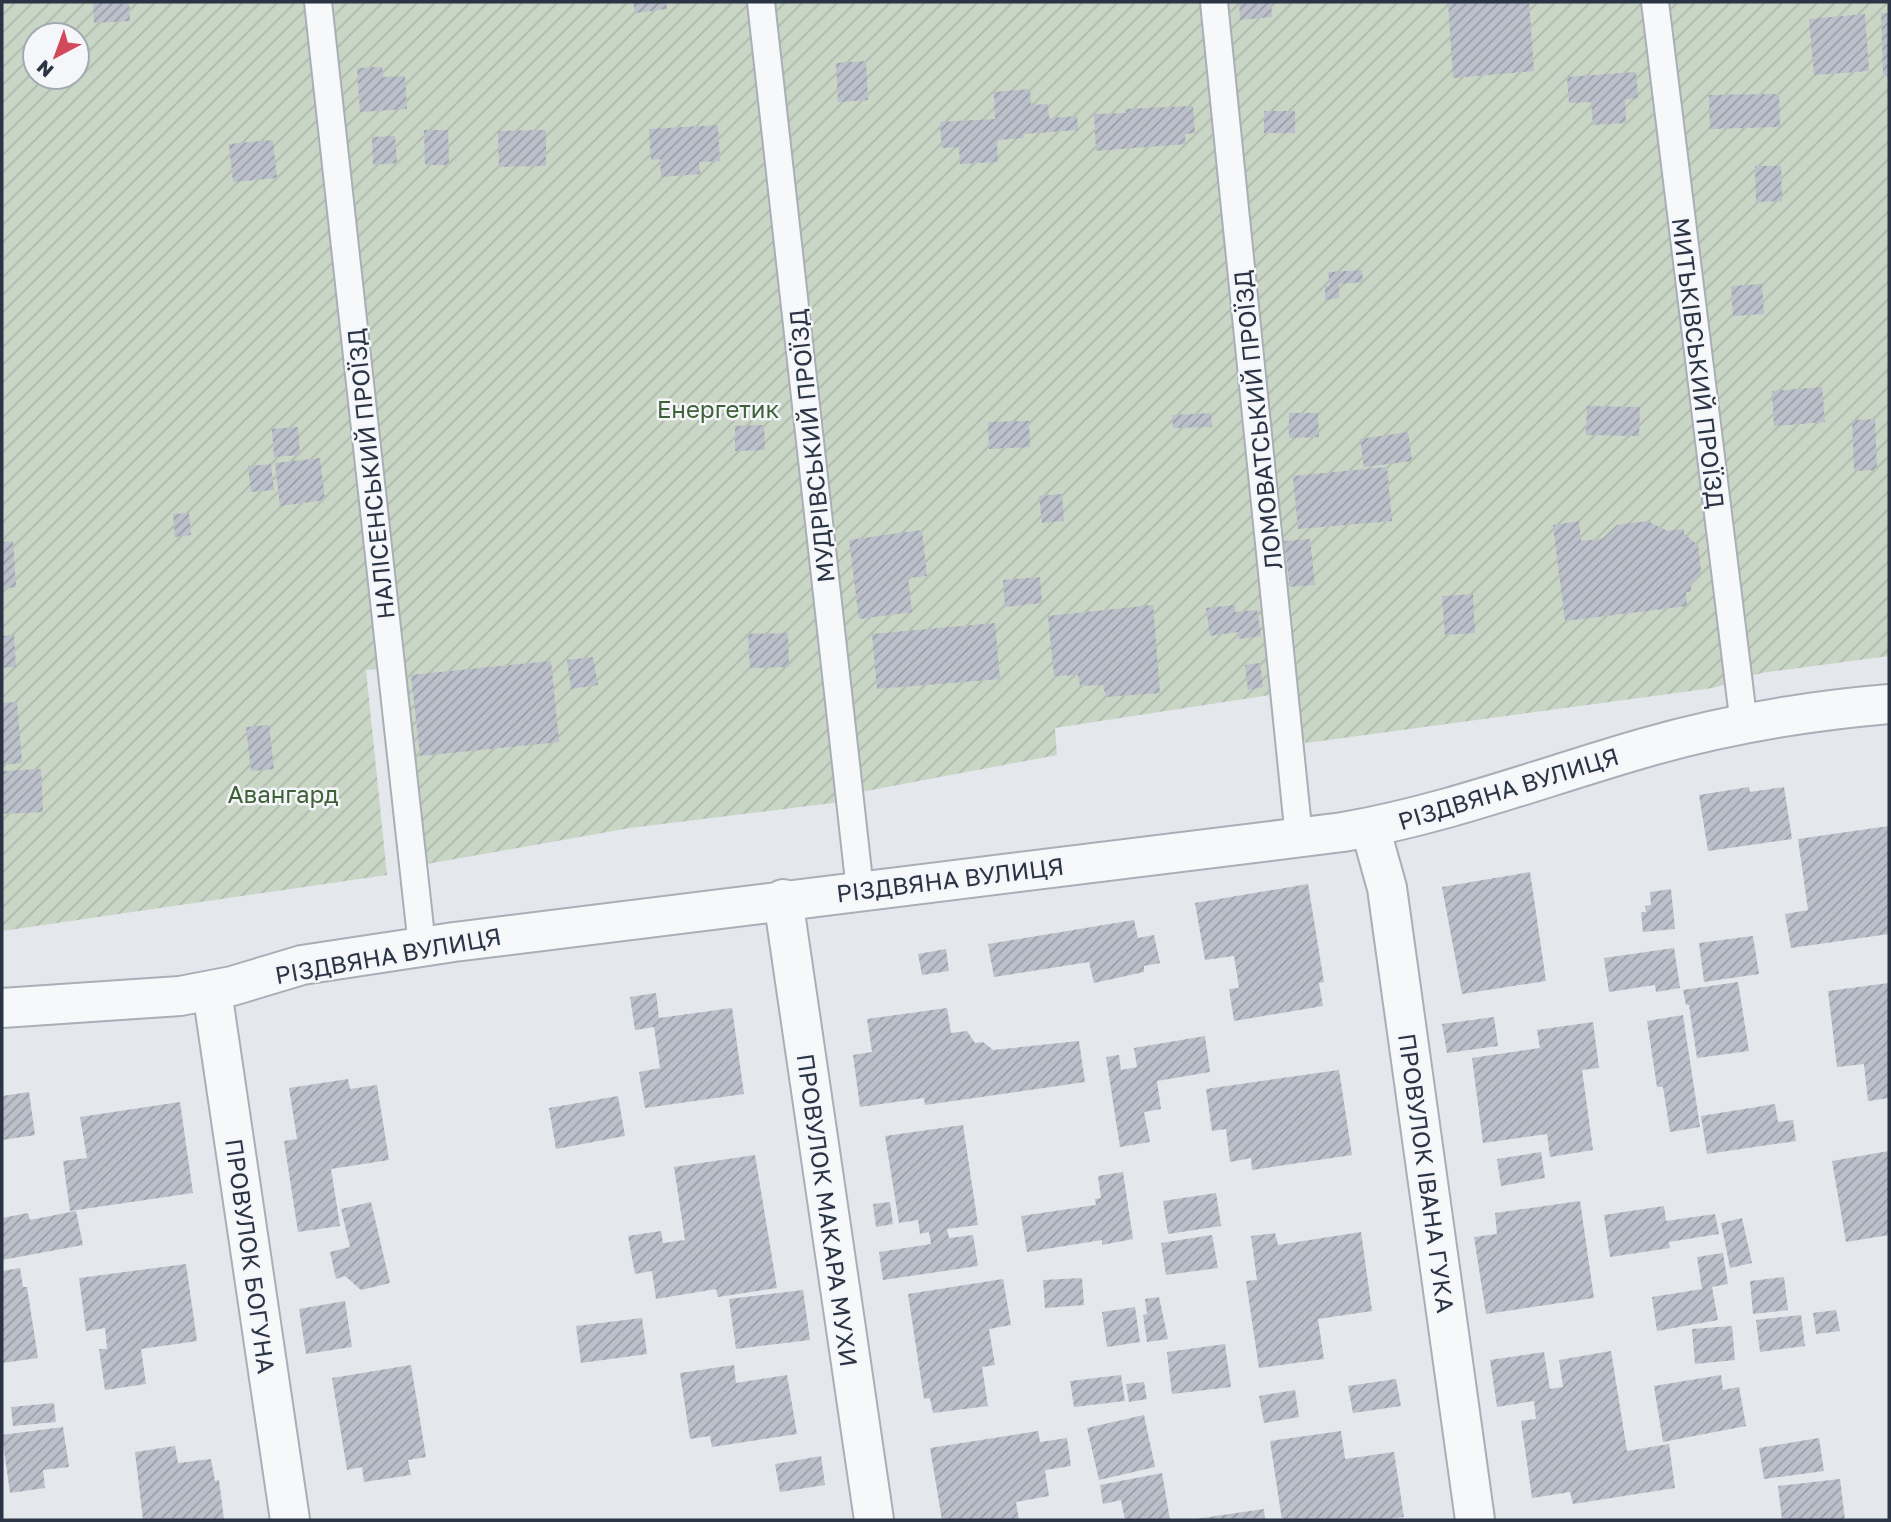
<svg xmlns="http://www.w3.org/2000/svg" width="1891" height="1522" viewBox="0 0 1891 1522" font-family="'Golos Text',sans-serif">
  <style>
    .garden { fill: url(#garden-furrows); fill-rule: evenodd }
    .building { fill: url(#building-hatch) }
    .lines { fill: none; stroke-linecap: round; stroke-linejoin: round }
    .service-casing { stroke: #a9aeb7; stroke-width: 30 }
    .minor-casing { stroke: #a9aeb7; stroke-width: 42 }
    .service { stroke: #f7f8fa; stroke-width: 26 }
    .minor { stroke: #f7f8fa; stroke-width: 38 }
    .labels { text-anchor: middle; dominant-baseline: central; stroke-width: 5; stroke-linejoin: round; paint-order: stroke }
    .street-label { font-size: 24px; fill: #2b3445; stroke: #f4f6f9 }
    .park-label { font-size: 24px; fill: #3f6138; stroke: #f4f6f9 }
  </style>
  <defs>
    <pattern id="garden-furrows" width="10" height="10" patternUnits="userSpaceOnUse" patternTransform="scale(1.75)"><rect width="10" height="10" fill="#c9d6c5"/><path d="M-1 1l2-2M0 10L10 0M9 11l2-2" fill="none" stroke="#adb8ab"/></pattern>
    <pattern id="building-hatch" width="6" height="6" patternUnits="userSpaceOnUse" patternTransform="scale(1.75)"><rect width="6" height="6" fill="#bbc0ca"/><path d="M-1 1l2-2M0 6l6-6M5 7l2-2" fill="none" stroke="#989da6"/></pattern>
  </defs>
  <rect width="100%" height="100%" fill="#e4e7ec"/>
  <!-- garden -->
  <path class="garden" d="M 2,2 L 1889,2 L 1889,656 L 1761,673 L 1713,688 L 1306,743 L 1270,695 L 1055,728 L 1057,755 L 866,791 L 833,803 L 630,828 L 427,864 L 404,668 L 366,670 L 387,875 L 2,931 ZM 35,35 L 77,35 L 77,77 L 35,77 Z"/>
  <!-- building -->
  <path class="building" d="M 93,2 L 129,2 L 130,21 L 94,23 Z
    M 633,2 L 666,2 L 667,9 L 635,13 Z
    M 1239,2 L 1271,2 L 1272,17 L 1240,20 Z
    M 1448,2 L 1529,2 L 1534,71 L 1453,78 Z
    M 1881,13 L 1889,13 L 1889,76 L 1883,76 Z
    M 1865,14 L 1869,71 L 1814,75 L 1809,19 Z
    M 866,61 L 868,100 L 838,102 L 836,63 Z
    M 382,67 L 383,77 L 405,76 L 407,109 L 360,112 L 357,68 Z
    M 1636,72 L 1638,98 L 1625,100 L 1626,123 L 1593,125 L 1591,102 L 1569,103 L 1567,77 Z
    M 1030,89 L 1031,105 L 1048,104 L 1049,118 L 1077,116 L 1078,130 L 1023,134 L 1024,138 L 997,140 L 998,162 L 960,164 L 959,147 L 942,148 L 940,122 L 995,119 L 994,92 Z
    M 1779,94 L 1780,127 L 1710,129 L 1709,95 Z
    M 1193,106 L 1195,133 L 1185,134 L 1186,144 L 1096,151 L 1094,114 L 1126,113 L 1125,109 Z
    M 1264,111 L 1295,111 L 1295,133 L 1264,133 Z
    M 718,125 L 720,161 L 699,162 L 700,174 L 661,177 L 660,159 L 651,160 L 649,129 Z
    M 424,130 L 448,130 L 449,165 L 425,165 Z
    M 546,130 L 546,166 L 499,167 L 498,131 Z
    M 395,136 L 397,163 L 373,165 L 372,137 Z
    M 273,140 L 277,178 L 233,182 L 229,144 Z
    M 1755,166 L 1781,166 L 1782,201 L 1756,202 Z
    M 1362,270 L 1363,282 L 1339,284 L 1339,298 L 1325,300 L 1325,286 L 1330,285 L 1328,272 Z
    M 1762,284 L 1764,314 L 1733,316 L 1731,286 Z
    M 1822,387 L 1825,422 L 1774,426 L 1772,391 Z
    M 1587,406 L 1640,407 L 1639,436 L 1586,435 Z
    M 1211,413 L 1212,427 L 1173,428 L 1172,415 Z
    M 1289,413 L 1318,413 L 1319,437 L 1289,438 Z
    M 1875,419 L 1877,470 L 1854,471 L 1852,420 Z
    M 1029,421 L 1030,447 L 989,449 L 988,422 Z
    M 764,425 L 765,450 L 735,451 L 735,426 Z
    M 298,427 L 300,455 L 274,457 L 272,429 Z
    M 1408,432 L 1412,461 L 1364,467 L 1360,439 Z
    M 320,458 L 325,500 L 280,506 L 275,463 Z
    M 271,464 L 274,490 L 251,492 L 248,466 Z
    M 1387,467 L 1392,521 L 1298,529 L 1293,476 Z
    M 1062,494 L 1064,521 L 1042,523 L 1039,496 Z
    M 189,513 L 191,535 L 175,537 L 173,514 Z
    M 1579,521 L 1581,541 L 1602,539 L 1617,525 L 1648,521 L 1667,531 L 1684,529 L 1684,534 L 1698,545 L 1701,572 L 1691,585 L 1691,592 L 1686,592 L 1687,606 L 1565,621 L 1553,525 Z
    M 922,530 L 927,576 L 908,578 L 912,612 L 859,619 L 849,540 Z
    M 1310,539 L 1315,585 L 1290,587 L 1284,541 Z
    M 13,541 L 16,587 L 2,589 L 2,542 Z
    M 1040,577 L 1042,603 L 1005,607 L 1003,580 Z
    M 1473,594 L 1475,633 L 1445,635 L 1442,596 Z
    M 1153,605 L 1160,693 L 1106,697 L 1103,685 L 1080,686 L 1078,675 L 1054,676 L 1048,616 Z
    M 1235,605 L 1235,612 L 1257,610 L 1261,636 L 1239,639 L 1238,632 L 1210,636 L 1206,608 Z
    M 995,623 L 1000,679 L 877,689 L 872,634 Z
    M 788,633 L 789,667 L 750,668 L 748,634 Z
    M 14,635 L 16,667 L 2,668 L 2,636 Z
    M 593,657 L 598,685 L 571,689 L 567,660 Z
    M 551,661 L 559,742 L 420,756 L 411,675 Z
    M 1260,663 L 1263,687 L 1248,690 L 1245,665 Z
    M 17,702 L 22,763 L 2,765 L 2,703 Z
    M 269,725 L 274,769 L 251,771 L 246,727 Z
    M 41,769 L 43,812 L 2,814 L 2,771 Z
    M 1749,787 L 1750,792 L 1784,787 L 1792,839 L 1708,851 L 1699,795 Z
    M 1889,826 L 1889,934 L 1791,948 L 1785,914 L 1808,910 L 1798,839 Z
    M 1530,872 L 1546,981 L 1462,994 L 1442,887 Z
    M 1308,884 L 1324,982 L 1319,983 L 1323,1006 L 1234,1021 L 1229,989 L 1239,988 L 1234,956 L 1205,960 L 1195,903 Z
    M 1671,889 L 1675,929 L 1643,932 L 1641,912 L 1646,912 L 1645,906 L 1651,905 L 1650,892 Z
    M 1134,920 L 1138,938 L 1154,935 L 1160,963 L 1144,966 L 1144,972 L 1094,983 L 1089,962 L 994,977 L 988,944 Z
    M 1753,936 L 1759,974 L 1704,982 L 1699,943 Z
    M 1674,948 L 1680,988 L 1656,992 L 1655,985 L 1609,992 L 1604,958 Z
    M 946,949 L 949,971 L 922,975 L 918,954 Z
    M 1738,982 L 1749,1051 L 1697,1058 L 1689,1005 L 1686,1005 L 1683,990 Z
    M 1889,983 L 1889,1098 L 1868,1101 L 1864,1064 L 1837,1067 L 1828,991 Z
    M 656,993 L 659,1018 L 732,1008 L 744,1094 L 645,1108 L 639,1072 L 660,1068 L 654,1027 L 635,1030 L 630,997 Z
    M 947,1008 L 951,1033 L 967,1031 L 975,1043 L 983,1042 L 993,1050 L 1079,1041 L 1085,1082 L 925,1105 L 924,1098 L 860,1107 L 853,1055 L 872,1052 L 867,1019 Z
    M 1683,1015 L 1700,1127 L 1670,1132 L 1663,1087 L 1657,1087 L 1647,1021 Z
    M 1494,1017 L 1498,1046 L 1447,1053 L 1442,1024 Z
    M 1593,1022 L 1599,1068 L 1582,1070 L 1593,1150 L 1550,1157 L 1547,1134 L 1483,1143 L 1472,1058 L 1540,1048 L 1537,1030 Z
    M 1205,1036 L 1210,1072 L 1157,1081 L 1161,1109 L 1144,1112 L 1150,1142 L 1120,1147 L 1106,1057 L 1119,1055 L 1121,1070 L 1137,1067 L 1134,1048 Z
    M 1339,1070 L 1352,1155 L 1252,1170 L 1251,1158 L 1230,1162 L 1226,1129 L 1212,1131 L 1206,1089 Z
    M 348,1079 L 350,1089 L 377,1085 L 389,1160 L 331,1169 L 340,1226 L 298,1232 L 284,1141 L 297,1139 L 289,1088 Z
    M 29,1092 L 35,1135 L 2,1140 L 2,1096 Z
    M 618,1096 L 625,1136 L 556,1149 L 549,1108 Z
    M 180,1102 L 193,1193 L 70,1211 L 63,1161 L 87,1158 L 80,1117 Z
    M 1775,1104 L 1778,1122 L 1793,1120 L 1796,1141 L 1707,1154 L 1701,1116 Z
    M 963,1125 L 978,1225 L 947,1229 L 949,1238 L 973,1235 L 978,1266 L 883,1280 L 879,1252 L 931,1244 L 929,1232 L 920,1234 L 918,1220 L 899,1223 L 885,1136 Z
    M 1889,1151 L 1889,1235 L 1846,1242 L 1832,1161 Z
    M 1541,1152 L 1545,1178 L 1501,1186 L 1497,1159 Z
    M 755,1155 L 777,1288 L 718,1297 L 716,1289 L 656,1299 L 652,1271 L 635,1274 L 628,1236 L 661,1231 L 663,1243 L 685,1240 L 674,1167 Z
    M 1123,1172 L 1133,1239 L 1102,1245 L 1102,1240 L 1027,1252 L 1021,1216 L 1096,1205 L 1095,1199 L 1101,1198 L 1098,1176 Z
    M 1216,1193 L 1221,1226 L 1168,1234 L 1163,1201 Z
    M 1580,1201 L 1594,1298 L 1486,1314 L 1474,1237 L 1497,1234 L 1495,1213 Z
    M 371,1202 L 390,1283 L 361,1290 L 345,1276 L 336,1279 L 330,1252 L 350,1247 L 341,1209 Z
    M 890,1202 L 893,1224 L 876,1227 L 873,1204 Z
    M 1664,1206 L 1666,1221 L 1715,1214 L 1719,1234 L 1669,1242 L 1670,1248 L 1610,1257 L 1604,1215 Z
    M 76,1211 L 83,1245 L 2,1260 L 2,1218 L 28,1213 L 30,1220 Z
    M 1742,1218 L 1752,1263 L 1730,1268 L 1721,1223 Z
    M 1361,1232 L 1372,1311 L 1318,1319 L 1324,1359 L 1259,1368 L 1246,1281 L 1257,1280 L 1251,1236 L 1275,1233 L 1278,1245 Z
    M 1212,1235 L 1218,1268 L 1166,1275 L 1161,1243 Z
    M 1723,1253 L 1728,1284 L 1712,1287 L 1718,1320 L 1657,1331 L 1652,1297 L 1702,1289 L 1697,1257 Z
    M 186,1264 L 197,1341 L 141,1349 L 146,1384 L 105,1390 L 99,1349 L 107,1349 L 105,1328 L 86,1331 L 79,1278 Z
    M 20,1268 L 23,1287 L 27,1287 L 38,1358 L 2,1363 L 2,1271 Z
    M 1784,1277 L 1788,1310 L 1753,1314 L 1750,1281 Z
    M 1082,1278 L 1084,1305 L 1045,1308 L 1043,1280 Z
    M 1003,1279 L 1011,1325 L 989,1329 L 995,1365 L 982,1367 L 988,1406 L 933,1413 L 930,1398 L 924,1399 L 908,1294 Z
    M 803,1290 L 810,1340 L 736,1349 L 729,1299 Z
    M 1159,1297 L 1168,1339 L 1147,1342 L 1143,1315 L 1147,1314 L 1145,1299 Z
    M 345,1301 L 352,1347 L 306,1354 L 299,1309 Z
    M 1135,1307 L 1140,1342 L 1107,1347 L 1102,1312 Z
    M 1836,1310 L 1840,1331 L 1816,1334 L 1813,1313 Z
    M 1801,1315 L 1805,1346 L 1760,1352 L 1756,1320 Z
    M 642,1318 L 647,1354 L 581,1363 L 576,1326 Z
    M 1732,1326 L 1735,1360 L 1695,1364 L 1692,1329 Z
    M 1225,1344 L 1231,1387 L 1172,1394 L 1167,1352 Z
    M 1611,1351 L 1627,1451 L 1669,1444 L 1675,1488 L 1573,1504 L 1570,1492 L 1532,1498 L 1521,1421 L 1536,1419 L 1534,1401 L 1497,1407 L 1490,1360 L 1544,1352 L 1550,1389 L 1563,1387 L 1559,1360 Z
    M 411,1365 L 426,1457 L 408,1460 L 411,1475 L 364,1482 L 362,1467 L 347,1470 L 332,1378 Z
    M 734,1365 L 736,1383 L 787,1375 L 797,1434 L 712,1447 L 710,1436 L 690,1439 L 680,1373 Z
    M 1121,1375 L 1125,1401 L 1074,1407 L 1070,1381 Z
    M 1721,1375 L 1723,1390 L 1739,1387 L 1746,1426 L 1663,1442 L 1654,1386 Z
    M 1396,1379 L 1401,1406 L 1353,1413 L 1348,1386 Z
    M 1144,1382 L 1147,1399 L 1129,1402 L 1126,1384 Z
    M 1295,1390 L 1299,1417 L 1264,1423 L 1259,1396 Z
    M 54,1403 L 56,1422 L 13,1426 L 11,1407 Z
    M 1144,1415 L 1155,1467 L 1099,1480 L 1087,1428 Z
    M 63,1427 L 69,1467 L 43,1470 L 45,1488 L 10,1493 L 2,1435 Z
    M 1038,1431 L 1040,1442 L 1067,1438 L 1071,1466 L 1045,1470 L 1049,1496 L 1016,1502 L 1019,1520 L 942,1520 L 930,1448 Z
    M 1341,1431 L 1345,1459 L 1394,1452 L 1404,1517 L 1380,1520 L 1282,1520 L 1270,1441 Z
    M 1819,1438 L 1824,1471 L 1764,1479 L 1759,1448 Z
    M 175,1446 L 178,1463 L 211,1459 L 215,1481 L 219,1480 L 224,1520 L 143,1520 L 135,1452 Z
    M 821,1456 L 825,1485 L 780,1492 L 775,1464 Z
    M 1162,1473 L 1170,1520 L 1125,1520 L 1121,1500 L 1103,1504 L 1100,1485 Z
    M 1840,1479 L 1845,1520 L 1782,1520 L 1778,1486 Z
    M 1264,1509 L 1265,1520 L 1195,1520 L 1195,1519 Z"/>
  <g class="lines">
    <defs>
      <path id="service" d="M 318,2 L 422,946
        M 761,2 L 860,890
        M 1214,2 L 1299,838
        M 1655,2 L 1744,725"/>
      <path id="minor" d="M 1370,827 L 1387,888 L 1475,1520
        M 783,899 L 874,1520
        M 212,991 L 290,1520
        M 2,1008 L 180,996 L 232,986 L 302,965 L 454,942 L 1343,832 C 1447,814 1543,777 1644,748 C 1723,725 1807,711 1889,704"/>
    </defs>
    <!-- service casing -->
    <use href="#service" class="service-casing"/>
    <!-- minor casing -->
    <use href="#minor" class="minor-casing"/>
    <!-- service -->
    <use href="#service" class="service"/>
    <!-- minor -->
    <use href="#minor" class="minor"/>
  </g>
  <g class="labels">
    <!-- street labels -->
    <g class="street-label">
      <text transform="translate(1699 363) rotate(83)">МИТЬКІВСЬКИЙ ПРОЇЗД</text>
      <text transform="translate(1257 420) rotate(-96)">ЛОМОВАТСЬКИЙ ПРОЇЗД</text>
      <text transform="translate(811 446) rotate(-96)">МУДРІВСЬКИЙ ПРОЇЗД</text>
      <text transform="translate(370 474) rotate(-96)">НАЛІСЕНСЬКИЙ ПРОЇЗД</text>
      <text transform="translate(1508 788) rotate(-17)">РІЗДВЯНА ВУЛИЦЯ</text>
      <text transform="translate(950 879) rotate(-7)">РІЗДВЯНА ВУЛИЦЯ</text>
      <text transform="translate(388 955) rotate(-10)">РІЗДВЯНА ВУЛИЦЯ</text>
      <text transform="translate(1427 1173) rotate(82)">ПРОВУЛОК ІВАНА ГУКА</text>
      <text transform="translate(828 1210) rotate(82)">ПРОВУЛОК МАКАРА МУХИ</text>
      <text transform="translate(251 1256) rotate(82)">ПРОВУЛОК БОГУНА</text>
    </g>
    <!-- park labels -->
    <g class="park-label">
      <text x="718" y="408">Енергетик</text>
      <text x="283" y="793">Авангард</text>
    </g>
  </g>
  <!-- border -->
  <rect width="1891" height="1522" fill="none" stroke="#2b3445" stroke-width="7"/>
  <!-- north arrow -->
  <g transform="translate(56 56) rotate(221)"><circle r="33" fill="#f4f6f9" stroke="#a4a8b1" stroke-width="2"/>
  <path d="M0-5L12 26L0 18L-12 26Z" fill="#d1495b"/>
  <text y="-10" font-size="19" font-weight="bold" text-anchor="middle" fill="#2b3445">N</text>
  </g>
</svg>
